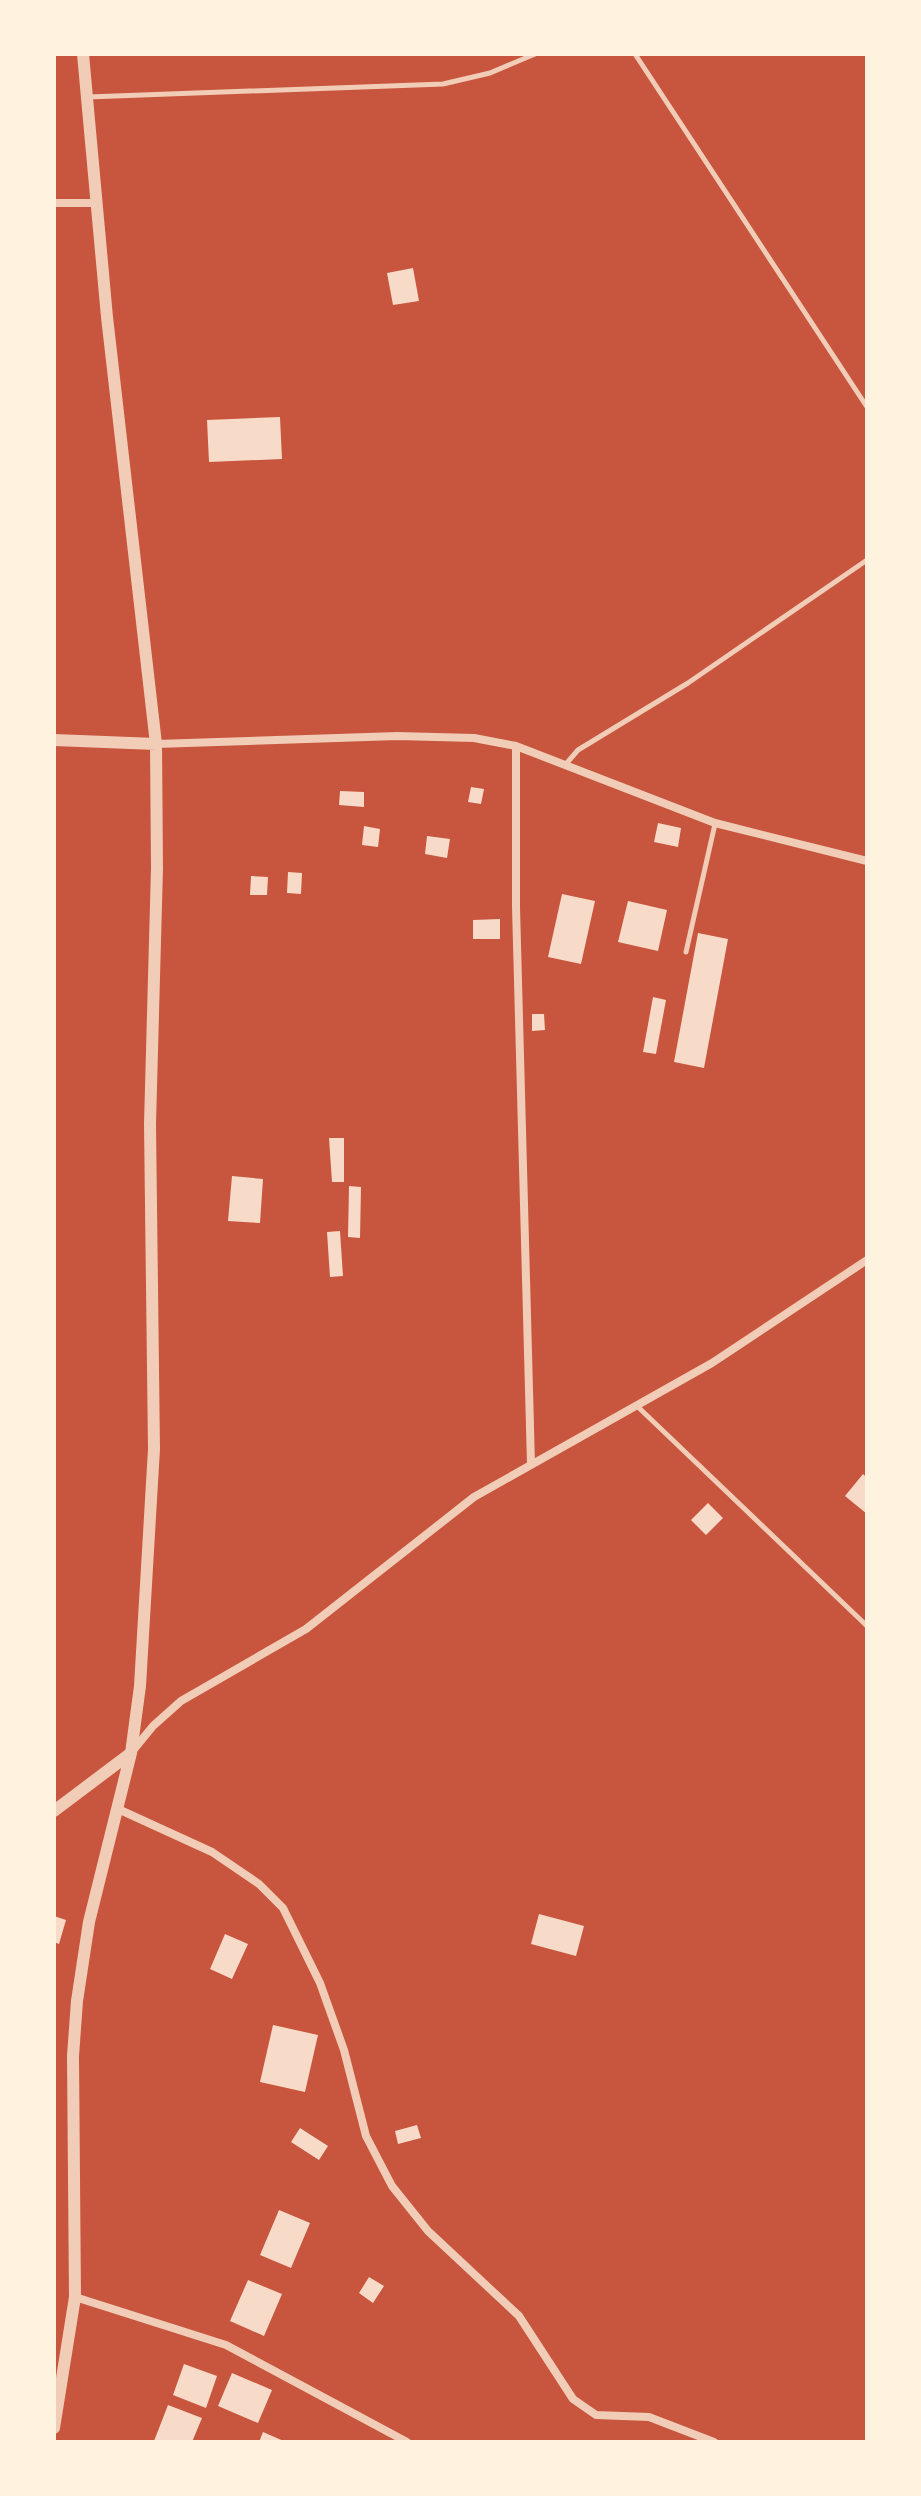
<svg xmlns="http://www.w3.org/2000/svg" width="921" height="2496" viewBox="0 0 921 2496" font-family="'Golos Text',sans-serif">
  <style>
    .building { fill: #f7dbc8 }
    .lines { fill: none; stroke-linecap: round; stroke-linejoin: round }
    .service { stroke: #f1ccb7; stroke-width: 5 }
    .minor { stroke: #f1ccb7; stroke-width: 8 }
    .tertiary { stroke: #f1ccb7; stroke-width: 12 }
  </style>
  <rect width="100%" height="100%" fill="#c8553d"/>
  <!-- building -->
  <path class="building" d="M 413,268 L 419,301 L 393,305 L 387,273 Z
    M 280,417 L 282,459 L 209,462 L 207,420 Z
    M 471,787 L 484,789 L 481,804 L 468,802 Z
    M 340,791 L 364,792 L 364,807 L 339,805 Z
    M 658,823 L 681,828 L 678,847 L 654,842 Z
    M 364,826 L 380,829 L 378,847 L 362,845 Z
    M 427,836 L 450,839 L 447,858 L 425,854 Z
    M 288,872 L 302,873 L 301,894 L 287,893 Z
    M 251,876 L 268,877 L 267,895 L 250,895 Z
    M 562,894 L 595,901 L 581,964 L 548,957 Z
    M 628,901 L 667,910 L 658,951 L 618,942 Z
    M 500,919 L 500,939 L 473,939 L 473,920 Z
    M 698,933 L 728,939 L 704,1068 L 674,1062 Z
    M 653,997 L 666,1000 L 656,1054 L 643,1052 Z
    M 532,1014 L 544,1014 L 545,1030 L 532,1031 Z
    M 329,1138 L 344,1138 L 344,1182 L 332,1182 Z
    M 232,1176 L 263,1179 L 260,1223 L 228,1221 Z
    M 349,1186 L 361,1187 L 360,1238 L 348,1237 Z
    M 340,1231 L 343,1276 L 330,1277 L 327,1232 Z
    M 863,1474 L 867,1478 L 867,1514 L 845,1496 Z
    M 708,1503 L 723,1518 L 706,1535 L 691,1520 Z
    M 539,1914 L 584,1926 L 576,1956 L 531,1944 Z
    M 54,1916 L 66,1920 L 59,1944 L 54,1942 Z
    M 225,1934 L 248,1944 L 232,1979 L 210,1969 Z
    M 273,2025 L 318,2035 L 305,2092 L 260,2082 Z
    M 417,2125 L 421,2138 L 398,2144 L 395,2131 Z
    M 300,2128 L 328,2146 L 319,2160 L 291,2142 Z
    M 279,2210 L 310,2223 L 291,2268 L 260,2255 Z
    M 369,2277 L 384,2286 L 373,2303 L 359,2293 Z
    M 248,2280 L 282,2294 L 264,2336 L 230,2321 Z
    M 184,2364 L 217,2376 L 206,2408 L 173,2395 Z
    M 232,2373 L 272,2390 L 258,2423 L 218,2406 Z
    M 168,2405 L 202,2418 L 192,2442 L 154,2441 Z
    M 263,2432 L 286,2442 L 259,2442 Z"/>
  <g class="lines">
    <!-- service -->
    <path class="service" d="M 635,54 L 867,407
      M 88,97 L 443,84 L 490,73 L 535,54
      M 566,764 L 578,750 L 688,683 L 867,560
      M 686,952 L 715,824
      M 637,1406 L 867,1626"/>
    <!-- minor -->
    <path class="minor" d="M 54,203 L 96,203
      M 156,744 L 397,736 L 474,738 L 516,746 L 516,907 L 531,1464
      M 516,746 L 715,823 L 867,861
      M 131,1753 L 153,1726 L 181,1701 L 306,1629 L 474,1497 L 712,1363 L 867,1260
      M 118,1809 L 212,1852 L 259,1884 L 283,1908 L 320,1983 L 344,2050 L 366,2136 L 392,2186 L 428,2231 L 519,2316 L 573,2399 L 596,2415 L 649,2417 L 714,2442
      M 75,2297 L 226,2345 L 407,2442"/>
    <!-- tertiary -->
    <path class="tertiary" d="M 54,740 L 156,744
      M 54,1811 L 131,1753
      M 54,2428 L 75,2297 L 73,2056 L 77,2001 L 89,1922 L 131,1753 L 140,1686 L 154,1449 L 150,1124 L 157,868 L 156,744 L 107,317 L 83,54"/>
  </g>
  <!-- border -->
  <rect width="921" height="2496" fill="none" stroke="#fff3e0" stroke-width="112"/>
</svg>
